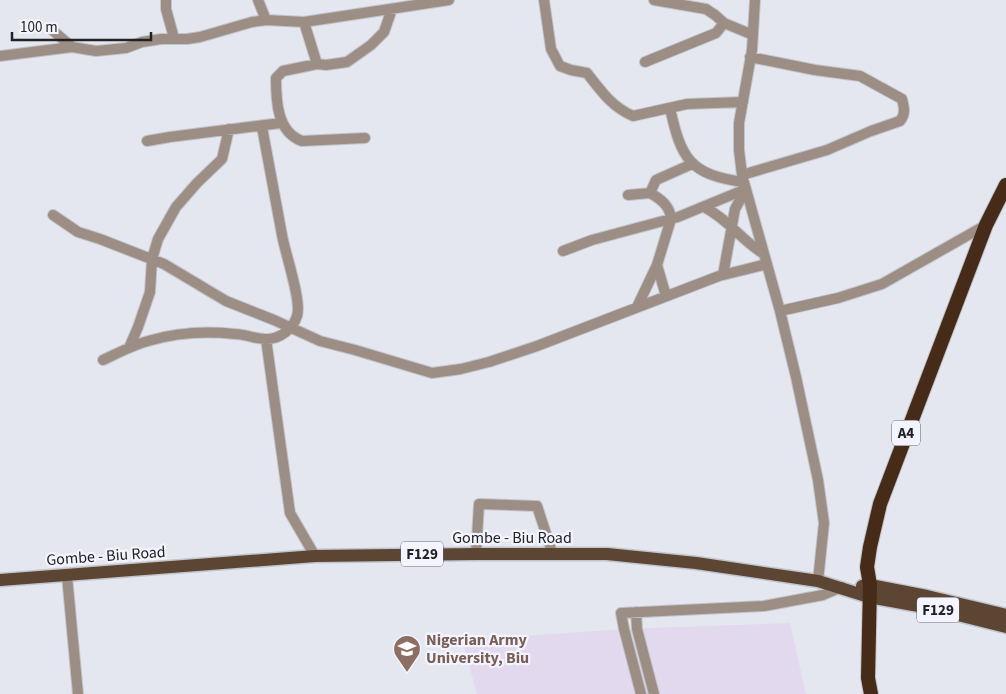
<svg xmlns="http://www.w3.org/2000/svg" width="1006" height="694" viewBox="0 0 1006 694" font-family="'Source Sans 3',sans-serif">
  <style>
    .commercial { fill: #e2d9ee }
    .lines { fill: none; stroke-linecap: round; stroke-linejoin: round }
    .minor-casing { stroke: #c2c4cb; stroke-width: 12 }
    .major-casing { stroke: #c2c4cb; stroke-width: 15 }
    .highway-casing { stroke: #c2c4cb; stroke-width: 16 }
    .minor { stroke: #9c8e84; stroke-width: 10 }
    .major { stroke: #5d4534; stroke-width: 12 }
    .highway { stroke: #462c18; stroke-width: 14 }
    .labels { text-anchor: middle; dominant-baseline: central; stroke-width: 4.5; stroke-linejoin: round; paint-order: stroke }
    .shield { fill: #f3f4fd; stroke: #616166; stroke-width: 1 }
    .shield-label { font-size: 15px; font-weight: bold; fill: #222225 }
    .street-label { font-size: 16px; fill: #222225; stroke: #f3f4fd }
    .education-label { font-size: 16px; font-weight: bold; fill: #785e54; stroke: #f3f4fd; text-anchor: start }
  </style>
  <rect width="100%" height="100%" fill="#e5e7f0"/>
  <!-- commercial -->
  <path class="commercial" d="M 790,623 L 806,694 L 477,694 L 462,640 L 624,629 Z"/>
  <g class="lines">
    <defs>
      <path id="minor" d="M 166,0 L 166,9 L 174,38
        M 258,0 L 266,20
        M 544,0 L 551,49 L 560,66 L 571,70 L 587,73 C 601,91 612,107 633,116 L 687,104 L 743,102
        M 654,0 L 706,9 L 715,15 L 724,23 L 753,35
        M 755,0 L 752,50 L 739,123 L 739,150 L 742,175 L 780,311 L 796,377 L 818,480 L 824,523 L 818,581
        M 304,22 L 317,64
        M 51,29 L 72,47
        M 0,56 L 72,47 L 96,51 L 126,48 L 142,42 L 161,39 L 187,39 L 200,37 L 252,22 L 266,20 L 304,22 L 449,0
        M 645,62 L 716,33 L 724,23
        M 670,108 C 681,159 690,175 744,182
        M 365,138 L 302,141 C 277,132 276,101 276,78 L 283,71 L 317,64 L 326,65 L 347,62 L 371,45 L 384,32 L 392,9
        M 147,141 L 170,137 L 281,123
        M 742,175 L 827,150 L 871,131 L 900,121 C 906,114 904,107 902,99 L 860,76 L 815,70 L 750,57
        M 650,193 C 661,199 670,206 671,219 L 657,265 L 666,296
        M 628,195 L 650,193 L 656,180 L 692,164
        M 704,207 C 728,219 741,240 764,254
        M 53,215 L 78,232 L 100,239 L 164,264 L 226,301 L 274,320 L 320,341 L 355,350 L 432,373 L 461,369 L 489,362 L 537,346 L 719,276 L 767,264
        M 563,251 L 592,240 L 678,217 L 746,189
        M 723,275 L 735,209 L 746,189
        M 637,307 L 657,265
        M 780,311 L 838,298 L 882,284 L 986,225
        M 266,339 L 290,513 L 315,556
        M 129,348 L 138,327 L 150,292 L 152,259 L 158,239 L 176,207 L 197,183 L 222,159 L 229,129
        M 103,360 C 118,353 133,345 148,341 C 175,333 207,331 235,334 C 245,334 255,339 265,339 C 279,340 293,329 297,316 C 302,301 285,253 282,235 C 275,199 269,163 262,127
        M 476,554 L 479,504 L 537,506 L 553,555
        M 67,576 L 78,694
        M 636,612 L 637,629 L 654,694
        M 641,694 L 624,629 L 621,613 L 764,606 L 823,595 L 842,587"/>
      <path id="major" d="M 0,580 L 315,556 L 476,554 L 607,554 L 696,563 L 818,581 L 869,597 L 930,608 L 1006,627
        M 862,586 L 870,585 L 927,596 L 1006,615"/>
      <path id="highway" d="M 871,694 L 868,678 L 870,585 L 867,567 L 870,547 L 880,504 L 986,225 L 1006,185"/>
    </defs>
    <!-- minor casing -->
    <use href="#minor" class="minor-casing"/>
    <!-- major casing -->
    <use href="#major" class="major-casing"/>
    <!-- highway casing -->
    <use href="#highway" class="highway-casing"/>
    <!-- minor -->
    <use href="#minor" class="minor"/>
    <!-- major -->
    <use href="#major" class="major"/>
    <!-- highway -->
    <use href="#highway" class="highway"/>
  </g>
  <!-- icons -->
  <defs>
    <symbol id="university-pin" viewBox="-11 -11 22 30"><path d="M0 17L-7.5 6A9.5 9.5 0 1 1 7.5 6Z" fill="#8d6e63" stroke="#f3f4fd"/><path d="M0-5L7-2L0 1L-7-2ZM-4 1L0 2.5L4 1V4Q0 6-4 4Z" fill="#fff"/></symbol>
  </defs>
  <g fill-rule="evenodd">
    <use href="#university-pin" x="391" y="633" width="32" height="43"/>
  </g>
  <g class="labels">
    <!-- shield labels -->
    <g class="shield">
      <rect x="892" y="420.5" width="28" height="25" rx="4"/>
      <rect x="401" y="541.5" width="42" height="25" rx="4"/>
      <rect x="917" y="597.5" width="42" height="25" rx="4"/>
    </g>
    <g class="shield-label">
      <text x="906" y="433">A4</text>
      <text x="422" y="554">F129</text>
      <text x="938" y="610">F129</text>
    </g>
    <!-- street labels -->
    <g class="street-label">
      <text x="512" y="538">Gombe - Biu Road</text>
      <text transform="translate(106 556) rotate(-4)">Gombe - Biu Road</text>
    </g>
    <!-- education labels -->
    <g class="education-label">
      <text x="426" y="640">Nigerian Army<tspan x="426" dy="18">University, Biu</tspan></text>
    </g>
  </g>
  <!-- scale -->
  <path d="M12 32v8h139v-8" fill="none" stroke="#222225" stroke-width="2.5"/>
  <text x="20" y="32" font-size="15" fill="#222225" stroke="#f3f4fd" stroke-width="4" paint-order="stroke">100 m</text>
</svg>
